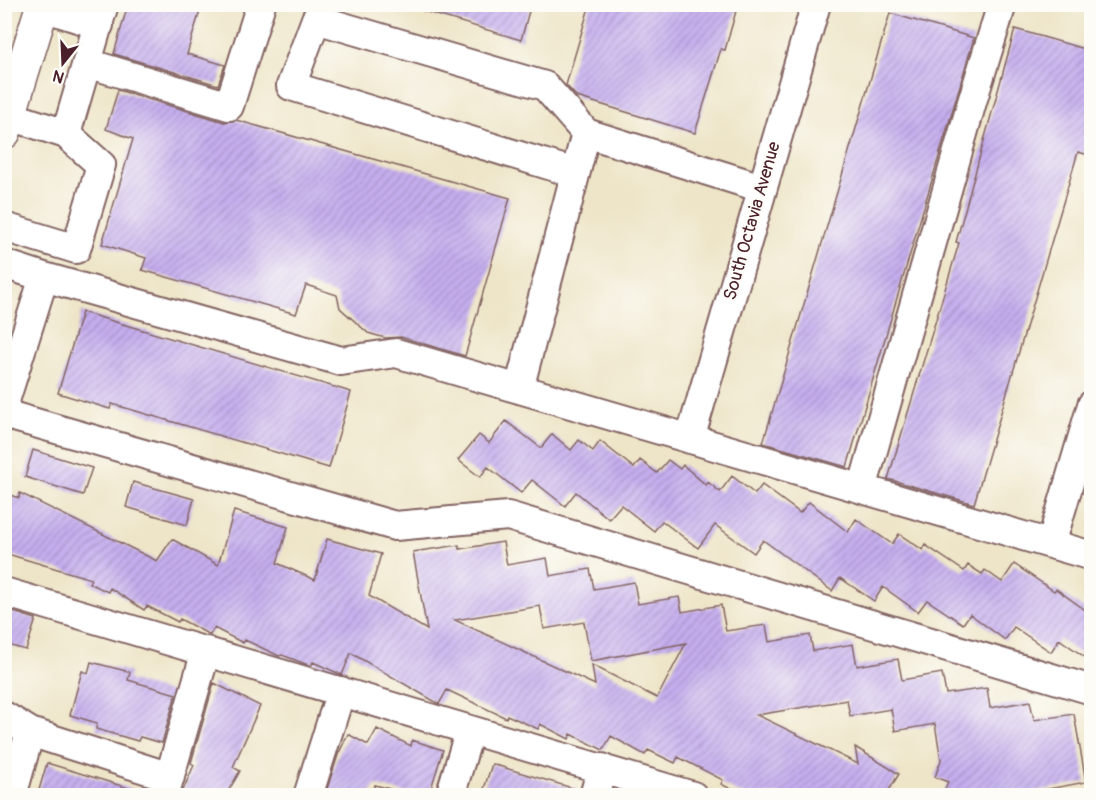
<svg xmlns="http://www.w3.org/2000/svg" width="1096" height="800" viewBox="0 0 1096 800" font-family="Pangolin,sans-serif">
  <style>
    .building { fill: url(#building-hatch); fill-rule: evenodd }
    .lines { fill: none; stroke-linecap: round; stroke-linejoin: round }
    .minor-casing { stroke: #836462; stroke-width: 32 }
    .major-casing { stroke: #836462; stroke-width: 36 }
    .minor { stroke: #fff; stroke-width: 28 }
    .major { stroke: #fff; stroke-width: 33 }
    .labels { text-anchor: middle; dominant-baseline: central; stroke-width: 4.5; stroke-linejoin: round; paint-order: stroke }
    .street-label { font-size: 18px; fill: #4a1f2b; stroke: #fdfcf7 }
  </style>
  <defs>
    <pattern id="building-hatch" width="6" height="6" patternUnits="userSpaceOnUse" patternTransform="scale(1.5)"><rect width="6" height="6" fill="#c6afef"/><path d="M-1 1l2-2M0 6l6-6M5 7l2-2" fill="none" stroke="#a38ec2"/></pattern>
  </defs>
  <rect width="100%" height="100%" fill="#fdfcf7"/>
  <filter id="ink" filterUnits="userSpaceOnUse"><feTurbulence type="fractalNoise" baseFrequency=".0167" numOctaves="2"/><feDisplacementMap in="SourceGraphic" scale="12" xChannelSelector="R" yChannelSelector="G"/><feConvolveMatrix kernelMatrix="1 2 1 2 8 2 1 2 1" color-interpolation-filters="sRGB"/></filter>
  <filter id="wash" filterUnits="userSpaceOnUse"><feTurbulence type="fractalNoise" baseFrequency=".008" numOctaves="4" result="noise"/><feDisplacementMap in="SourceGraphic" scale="24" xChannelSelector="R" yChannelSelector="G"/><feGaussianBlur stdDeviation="1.35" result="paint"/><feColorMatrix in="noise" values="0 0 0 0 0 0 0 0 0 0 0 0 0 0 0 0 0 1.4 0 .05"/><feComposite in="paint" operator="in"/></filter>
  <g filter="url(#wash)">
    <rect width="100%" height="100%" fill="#eee5c8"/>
    <g id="blocks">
      <!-- building -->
      <path class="building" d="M 128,4 L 202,4 L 187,54 L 225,65 L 218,85 L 114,54 Z
        M 421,4 L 531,4 L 521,40 L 420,10 Z
        M 590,4 L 738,4 L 725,50 L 721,49 L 695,133 L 577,97 L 566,85 Z
        M 890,13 L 974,38 L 847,467 L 763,443 Z
        M 1015,29 L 1092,51 L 1092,156 L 1078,152 L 974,504 L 888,479 L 959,243 L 956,242 Z
        M 118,90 L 224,122 L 236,120 L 510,198 L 465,356 L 401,337 L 385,338 L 368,333 L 340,308 L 337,295 L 306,285 L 296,314 L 142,270 L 146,258 L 102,244 L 133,139 L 106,129 Z
        M 82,312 L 351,392 L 329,468 L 112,404 L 110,409 L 58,393 Z
        M 506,421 L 541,448 L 552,434 L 571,450 L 579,440 L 593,451 L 600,441 L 634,468 L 640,460 L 657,473 L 668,460 L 680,469 L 683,465 L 706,485 L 708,482 L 720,492 L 732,476 L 755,494 L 762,485 L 800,513 L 809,502 L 848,532 L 856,519 L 892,544 L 899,534 L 923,550 L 925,545 L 964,571 L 968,565 L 982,574 L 985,570 L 1002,582 L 1014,564 L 1054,591 L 1056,589 L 1092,615 L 1092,662 L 1059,639 L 1051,652 L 1014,627 L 1005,640 L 970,614 L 963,624 L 927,600 L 918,612 L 883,587 L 874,601 L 840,578 L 832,591 L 763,540 L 754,553 L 715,525 L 698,548 L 662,521 L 654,531 L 621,505 L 609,519 L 576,492 L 565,506 L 532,480 L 521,493 L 488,467 L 480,477 L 458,460 L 479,435 L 489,443 Z
        M 33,450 L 92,468 L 83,495 L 25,477 Z
        M 133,482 L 194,499 L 187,525 L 126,507 Z
        M 4,493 L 19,498 L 20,493 L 157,561 L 172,539 L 218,565 L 234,511 L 288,527 L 277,563 L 315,580 L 327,539 L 381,554 L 369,596 L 427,630 L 413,552 L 459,545 L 459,549 L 503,542 L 507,565 L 547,558 L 550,576 L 590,569 L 594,589 L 634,582 L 638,604 L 679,597 L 682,612 L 721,605 L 726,631 L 766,625 L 769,642 L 810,635 L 813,651 L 853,644 L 857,666 L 898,659 L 902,680 L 942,673 L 946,694 L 987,688 L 990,708 L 1030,701 L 1034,720 L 1074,714 L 1086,782 L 1016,795 L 942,795 L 948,782 L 935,777 L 941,760 L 935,724 L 895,731 L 891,709 L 850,716 L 847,700 L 757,715 L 858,764 L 855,747 L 899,774 L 886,795 L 743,795 L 721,784 L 723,780 L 678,757 L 675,763 L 648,750 L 645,755 L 611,736 L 603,750 L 571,734 L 569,739 L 540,724 L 538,729 L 507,715 L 506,718 L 447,690 L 439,704 L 351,653 L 342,675 L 313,662 L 311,666 L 282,655 L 279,656 L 245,640 L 243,643 L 214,628 L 210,635 L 180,619 L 178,622 L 147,606 L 144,610 L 110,588 L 108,592 L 89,583 L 91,579 L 4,553 ZM 540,606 L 544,629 L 584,622 L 591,661 L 686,643 L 657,698 L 592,665 L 595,685 L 455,620 Z
        M 4,609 L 36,619 L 26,650 L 4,644 Z
        M 91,662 L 130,672 L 128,680 L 176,694 L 162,743 L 140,737 L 138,741 L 96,729 L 97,723 L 70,715 L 82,671 L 88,673 Z
        M 214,683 L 260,706 L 233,767 L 240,771 L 226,795 L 181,795 L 194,765 L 191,763 Z
        M 377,729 L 411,746 L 412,740 L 443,750 L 429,795 L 412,795 L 375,785 L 370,795 L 325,795 L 338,755 L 348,734 L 368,745 Z
        M 47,763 L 138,791 L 137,795 L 59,795 L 39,790 Z
        M 492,764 L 579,790 L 578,795 L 482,795 Z"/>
    </g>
  </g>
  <g filter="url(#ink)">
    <use href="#blocks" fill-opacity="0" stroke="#836462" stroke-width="1.5"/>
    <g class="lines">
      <defs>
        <path id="minor" d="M 43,7 L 99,25
          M 87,63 L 229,106 L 261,4
          M 4,114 L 66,134 L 101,165 L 76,249 L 4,227
          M 66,134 L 104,4
          M 575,173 L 291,86 L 316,19 L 545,86 L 586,133
          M 4,264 L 44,277 L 4,404
          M 44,277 L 341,361 L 396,353 L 1092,556
          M 519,389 L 586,133 L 762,188
          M 4,414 L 395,526 L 508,516 L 1092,690
          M 690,439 L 816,4
          M 862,489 L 972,102 L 1002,4
          M 1051,544 L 1092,405
          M 4,592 L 693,796
          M 4,716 L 30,732 L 12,796
          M 30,732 L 170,777
          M 164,796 L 206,651
          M 308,796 L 341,691
          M 450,796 L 470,730
          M 594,796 L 602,768"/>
        <path id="major" d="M 4,132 L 43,4"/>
      </defs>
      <!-- minor casing -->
      <use href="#minor" class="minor-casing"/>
      <!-- major casing -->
      <use href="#major" class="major-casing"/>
      <!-- minor -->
      <use href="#minor" class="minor"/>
      <!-- major -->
      <use href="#major" class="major"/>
    </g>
  </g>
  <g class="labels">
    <!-- street labels -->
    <g class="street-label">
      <text transform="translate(752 221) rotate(-74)">South Octavia Avenue</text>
    </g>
  </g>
  <!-- margin -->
  <rect width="1096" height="800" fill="none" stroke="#fdfcf7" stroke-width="24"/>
  <!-- north arrow -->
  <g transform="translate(63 63) rotate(198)" stroke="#fdfcf7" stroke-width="4.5" paint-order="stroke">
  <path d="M0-4.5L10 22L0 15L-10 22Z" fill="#4a1f2b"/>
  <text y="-9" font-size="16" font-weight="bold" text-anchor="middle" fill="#4a1f2b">N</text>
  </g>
</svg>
